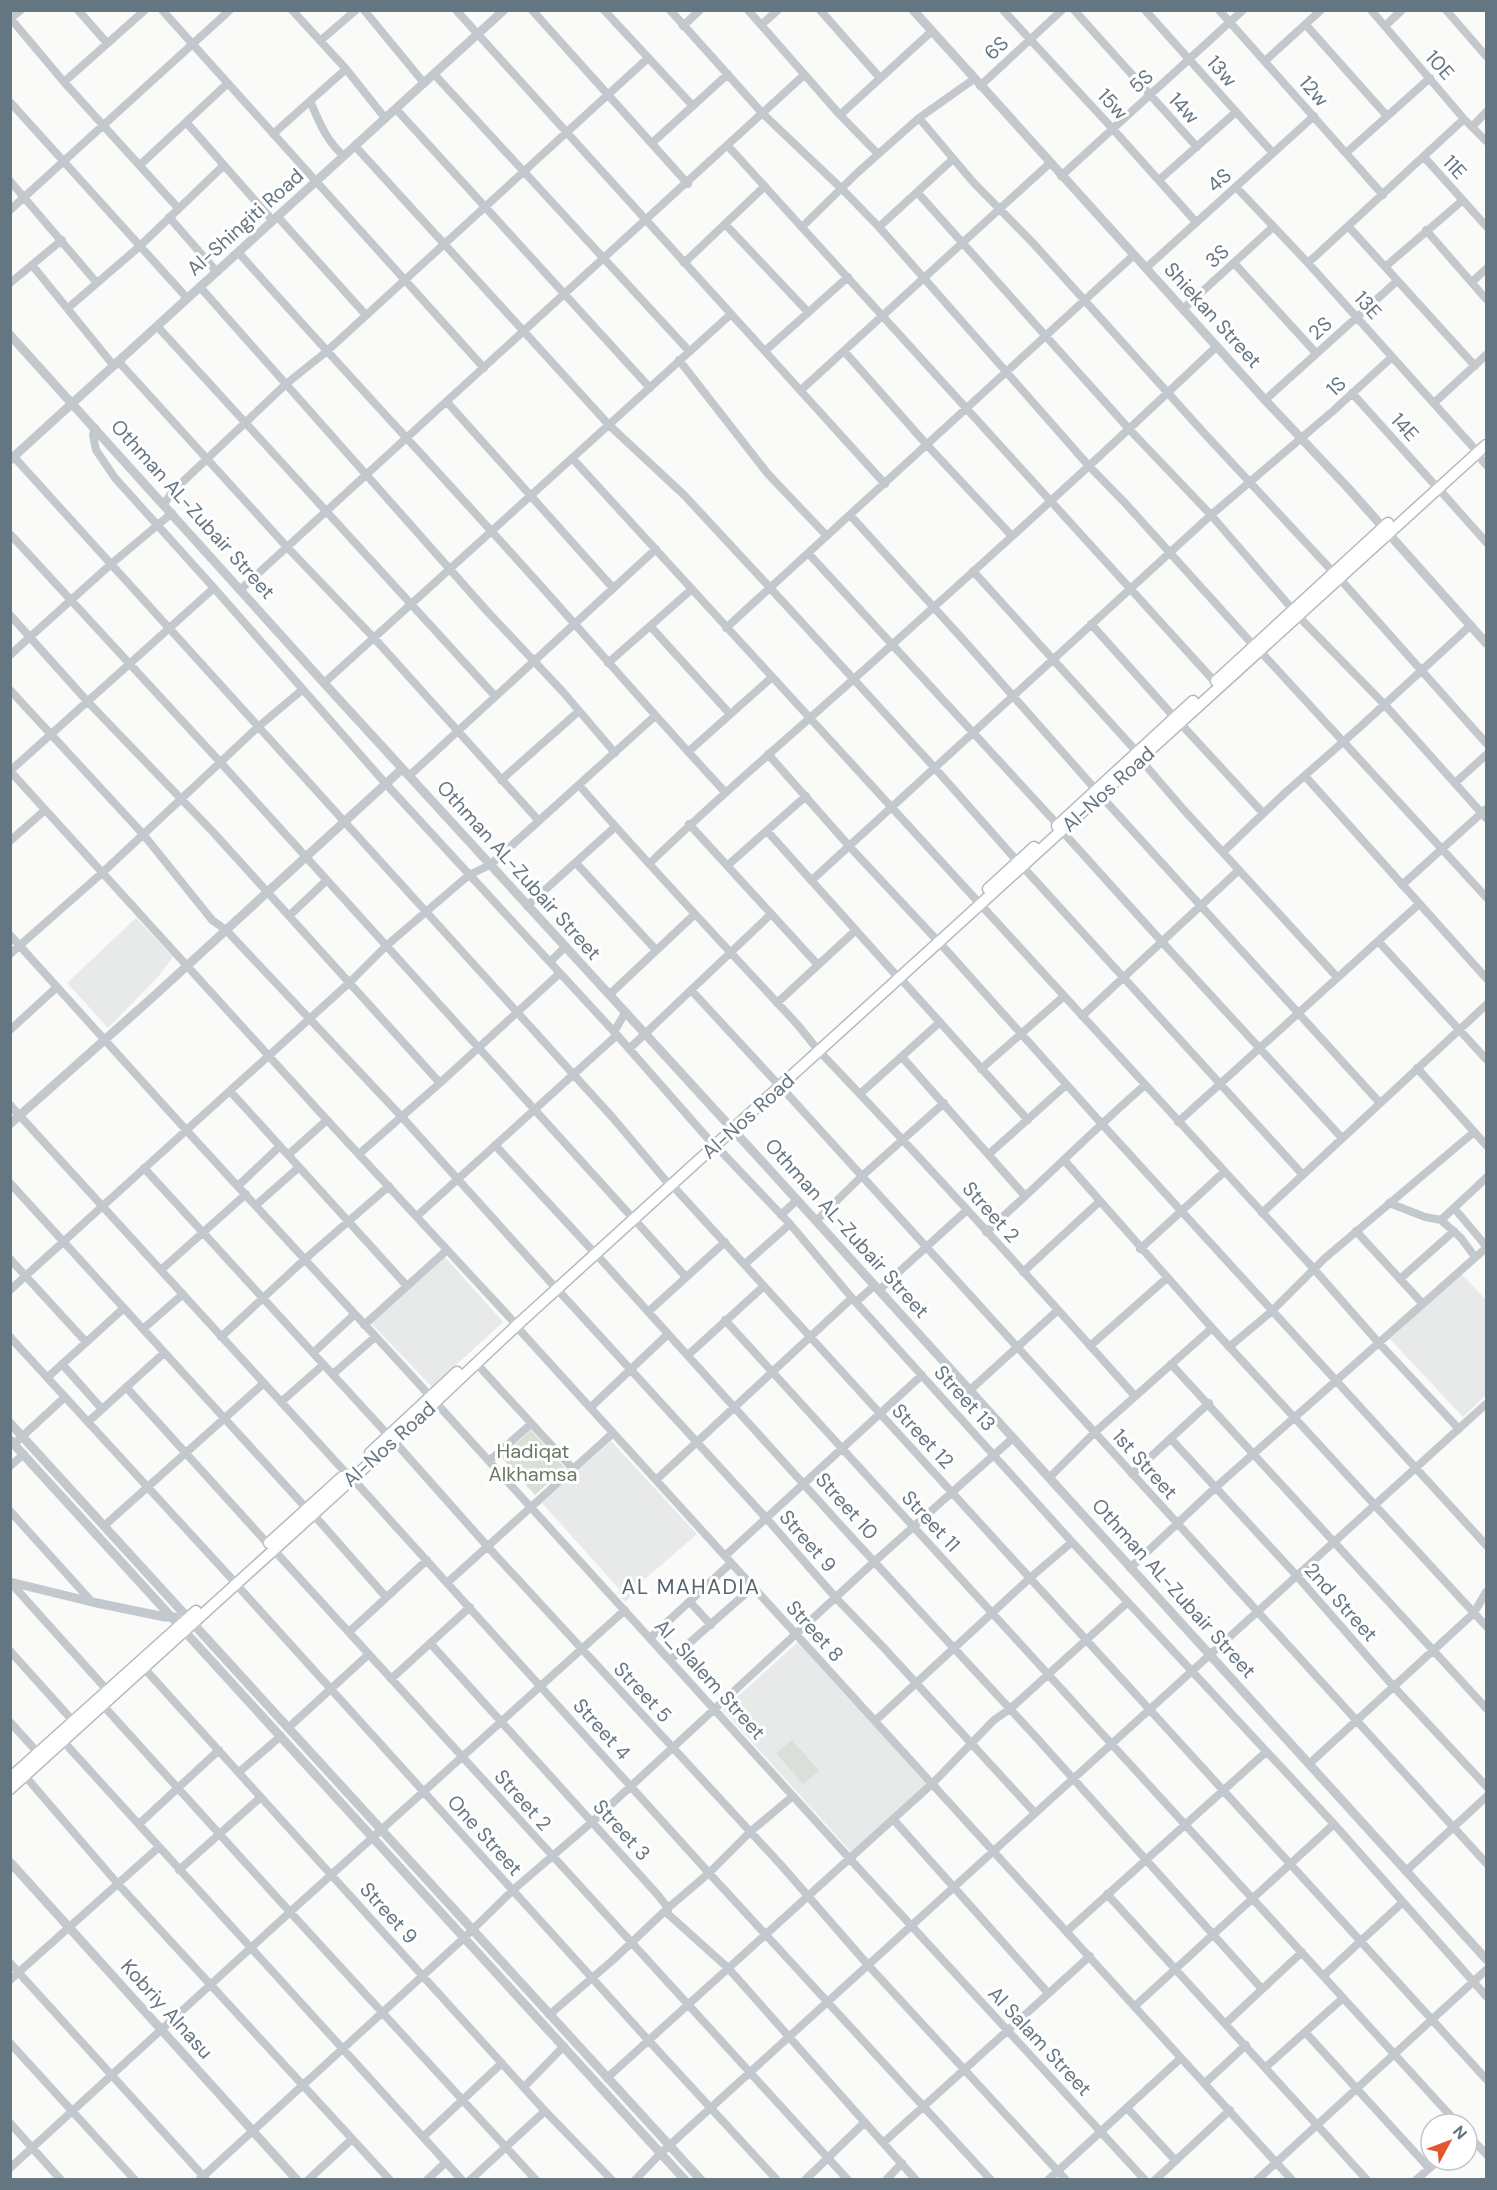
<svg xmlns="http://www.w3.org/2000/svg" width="1497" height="2190" viewBox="0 0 1497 2190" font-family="'DM Sans',sans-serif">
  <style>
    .built { fill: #e8e9e9 }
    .green { fill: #dadfd7 }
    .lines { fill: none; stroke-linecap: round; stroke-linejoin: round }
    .secondary-casing { stroke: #b3babf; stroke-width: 13 }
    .minor { stroke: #c3c8cc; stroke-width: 8 }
    .tertiary { stroke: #c3c8cc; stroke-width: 9 }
    .secondary { stroke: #fff; stroke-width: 10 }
    .labels { text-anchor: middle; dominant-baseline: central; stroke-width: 6; stroke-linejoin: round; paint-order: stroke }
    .street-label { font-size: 20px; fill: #657683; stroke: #fff }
    .park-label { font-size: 20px; fill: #687a64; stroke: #fff }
    .neighbourhood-label { font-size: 21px; letter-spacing: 1.5px; fill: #57646e; stroke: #fff }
  </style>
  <rect width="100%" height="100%" fill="#fafaf8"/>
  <!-- built -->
  <path class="built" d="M 136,918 L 173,957 L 158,977 L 108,1028 L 67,983 Z
    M 445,1257 L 503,1322 L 432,1387 L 371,1323 Z
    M 1461,1273 L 1486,1300 L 1486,1395 L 1463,1417 L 1390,1339 Z
    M 611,1441 L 697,1534 L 639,1584 L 641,1587 L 625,1602 L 617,1593 L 620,1590 L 542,1503 Z
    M 799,1641 L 929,1784 L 852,1853 L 723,1710 Z"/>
  <!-- green -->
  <path class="green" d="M 531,1430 L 565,1468 L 535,1495 L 501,1457 Z
    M 792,1740 L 819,1771 L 803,1784 L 776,1753 Z"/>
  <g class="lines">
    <defs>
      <path id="secondary" d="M 1216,681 L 1388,523
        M 1057,826 L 1193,701
        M 988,889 L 1034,847
        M 370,1453 L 457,1372
        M 269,1543 L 342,1477
        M 10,1778 L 196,1611
        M 10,1789 L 394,1441 L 516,1326 L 1486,445"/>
    </defs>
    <!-- secondary casing -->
    <use href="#secondary" class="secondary-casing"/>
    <!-- minor -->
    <path class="minor" d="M 78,10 L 107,43
      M 162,10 L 484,368
      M 292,10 L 346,69 L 385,118
      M 364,10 L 424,83
      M 456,10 L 885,484
      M 532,10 L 688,184
      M 604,10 L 693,106
      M 670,10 L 763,114 L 842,189 L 879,227 L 1088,465 L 1126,504 L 1254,646
      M 748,10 L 840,115 L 878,154
      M 820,10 L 880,78
      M 1003,10 L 1112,128 L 1196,222
      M 1074,10 L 1197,147
      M 1145,10 L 1273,153
      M 1219,10 L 1383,195
      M 1371,10 L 1464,119 L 1486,141
      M 1446,10 L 1486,56
      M 10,19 L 21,10
      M 11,19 L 64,82 L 178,208
      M 761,25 L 778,10
      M 1306,25 L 1387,116
      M 683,26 L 700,10
      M 1385,26 L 1402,10
      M 320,41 L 356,10
      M 1265,61 L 1321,10
      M 434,74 L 689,351
      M 64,82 L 145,10
      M 980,86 L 1062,10
      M 310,101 C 319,121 326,141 344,156
      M 10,102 L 187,298
      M 396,109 L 650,388
      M 840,115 L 932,31
      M 919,118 L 973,182 L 1032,242 L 1204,433 L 1334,573
      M 186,122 L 273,221
      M 1473,126 L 1486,112
      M 273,134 L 346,69
      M 652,143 L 728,74
      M 355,146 L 609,425 L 684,495 L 762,579 L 934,767 L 1018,862
      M 728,146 L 1215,682
      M 1346,153 L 1430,78
      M 1424,157 L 1486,226
      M 140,165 L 228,83
      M 1061,176 L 1243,10
      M 1159,180 L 1236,112
      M 10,181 L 97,283
      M 1236,187 L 1308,263 L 1473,447
      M 917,192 L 1129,429 L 1211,515 L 1294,611
      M 10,210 L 230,10
      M 277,216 L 365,314
      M 169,217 L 217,272
      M 725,224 L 808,312
      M 1348,226 L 1475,366
      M 802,227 L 857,173 L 919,118 L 974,79
      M 879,227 L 953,159
      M 1426,230 L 1486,299
      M 238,252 C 335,361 434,467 531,575 C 596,647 659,721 725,792
      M 684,263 L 765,186
      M 1234,263 L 1316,353
      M 1308,263 L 1464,119
      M 32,265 L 114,366
      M 1385,267 L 1463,200
      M 1146,268 L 1314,116
      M 1472,282 L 1486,269
      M 10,283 L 62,240
      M 200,287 L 486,610 L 563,692 L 615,753
      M 68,308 L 140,246 L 223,166
      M 1183,309 L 1273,227
      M 157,326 L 495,696
      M 765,351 L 848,277
      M 844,351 L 927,445 L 1012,536
      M 679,360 L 768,474 L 827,536
      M 118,361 L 287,547 L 374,638 L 539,821
      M 801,390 L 1050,163
      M 1352,393 L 1433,483
      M 1265,400 L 1397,281
      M 447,402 L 613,588
      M 1434,403 L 1486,355
      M 95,428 L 93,435 L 96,450 L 115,478 L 214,588 L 386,784 L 617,1035 L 710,1141
      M 1477,454 L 1486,465
      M 14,457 L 613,1118 L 667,1182
      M 572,458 L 1314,1269 L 1378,1342 L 1459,1429
      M 1438,488 L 1486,542
      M 164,504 L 173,491 L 286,384 L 326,352 L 647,59
      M 850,515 L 968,645 L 1096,790
      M 10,534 L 221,763 L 630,1215
      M 808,553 L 1058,825
      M 973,571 L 1137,752
      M 1340,579 L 1486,743
      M 241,589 L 804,75
      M 10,615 L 87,701 L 213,832 L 440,1083
      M 1298,616 L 1385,705 L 1486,818
      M 1091,624 L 1175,718
      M 651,627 L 730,714
      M 726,628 L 1134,255
      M 1260,651 L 1486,897
      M 10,655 L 110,565 L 172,513
      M 608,663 L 692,589
      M 324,683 L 731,314
      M 10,690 L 143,834 L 212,920 L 226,930 L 401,1116 L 553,1285
      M 1180,723 L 1263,813
      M 688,752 L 771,678
      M 768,754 L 849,846 L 934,937
      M 1141,760 L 1183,809 L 1337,977
      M 10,771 L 327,1120 L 513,1321
      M 10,771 L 214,588
      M 409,776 L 656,549
      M 1305,776 L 1486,978
      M 501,780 L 579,711
      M 1455,783 L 1486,755
      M 579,785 C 649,866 723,944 796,1023 C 804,1032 811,1042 819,1051 C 927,1164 1031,1279 1135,1396
      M 1101,796 L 1380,1103
      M 689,824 L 818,965
      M 767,831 L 895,974
      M 1062,831 L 1162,942 L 1342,1138
      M 10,841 L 45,810
      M 1223,852 L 1286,792 L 1360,727 L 1471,625
      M 576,863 L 656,950
      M 649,864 C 722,793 800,728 875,660 C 990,557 1105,453 1217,346
      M 728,865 L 806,796
      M 1023,867 L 1303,1175
      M 812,880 L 1211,515 L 1333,411 L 1392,357
      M 1402,885 L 1486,809
      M 527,906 L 615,827
      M 289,916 L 327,880
      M 10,935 L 187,1131 L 409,1373 L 850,1859 L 1145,2180
      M 1378,941 L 1486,1059
      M 939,942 L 1101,1123 L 1486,1545
      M 10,954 L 102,873 L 258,727 L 302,690
      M 550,962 L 565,947
      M 900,978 L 1028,1120
      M 691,990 L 776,1082
      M 609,995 L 695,914
      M 777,1003 L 856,930
      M 1082,1016 L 1239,870
      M 10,1030 L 57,987
      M 614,1032 L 625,1013
      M 629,1049 L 771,914
      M 902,1057 L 1025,1196
      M 1417,1068 L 1486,1145
      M 981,1069 L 1063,997
      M 781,1087 L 1486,1863
      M 230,1091 L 407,1286
      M 861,1093 L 940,1022
      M 10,1105 L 346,1473
      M 1178,1122 L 1419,904
      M 495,1145 L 592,1250
      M 716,1146 L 790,1224 L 852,1298 L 1072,1542 L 1334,1824 L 1486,1996
      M 359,1154 L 440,1083 L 560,973
      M 989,1154 L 1066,1085
      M 288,1155 L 327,1120
      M 1064,1160 L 1212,1328 L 1486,1626
      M 144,1168 L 388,1435
      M 10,1183 L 307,1509
      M 672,1185 L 1486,2079
      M 238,1186 L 279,1147
      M 1389,1203 L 1425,1217 L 1441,1220 L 1461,1238 L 1475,1257
      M 256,1205 L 298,1168
      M 1454,1208 L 1486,1246
      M 1262,1213 L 1486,1005
      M 781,1215 L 797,1200
      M 417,1216 L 617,1035
      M 634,1219 L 686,1277
      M 1441,1220 L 1486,1178
      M 816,1221 L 862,1176 L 944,1103
      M 1356,1231 L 1422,1303
      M 986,1232 C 1040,1184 1090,1133 1145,1085
      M 1140,1249 L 1224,1172
      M 596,1254 L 845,1530 L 1034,1735 L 1262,1989
      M 10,1259 L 86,1342
      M 745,1264 L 790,1224
      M 161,1270 L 246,1194
      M 1023,1272 L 1099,1202
      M 1400,1279 L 1454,1231
      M 557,1289 L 767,1519 L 836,1598 L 884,1648 L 1035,1813
      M 10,1290 L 349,983 L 386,946 L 469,875 L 490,865 L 655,716
      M 879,1290 L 967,1210
      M 856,1302 L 875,1285
      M 648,1312 L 725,1242
      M 725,1320 L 1458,2124
      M 364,1325 L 447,1250
      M 516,1326 L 1292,2180
      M 143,1329 L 183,1294
      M 10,1337 L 231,1578
      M 221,1337 L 304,1260 L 389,1186
      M 1090,1346 L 1167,1278
      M 1229,1347 L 1272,1311 L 1325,1258 L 1474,1132
      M 313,1353 L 355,1314
      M 688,1355 L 764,1286
      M 476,1363 L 574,1470
      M 62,1364 L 102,1409
      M 1171,1364 L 1486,1708
      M 333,1374 L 375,1337
      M 48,1377 L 124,1308
      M 126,1387 L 268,1544
      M 969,1391 L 1058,1310
      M 281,1402 L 323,1365
      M 591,1407 L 668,1334
      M 88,1422 L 164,1353
      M 1171,1439 L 1297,1576 L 1394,1687 L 1486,1786
      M 394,1441 L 488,1547 L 781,1865 L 868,1965 L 1066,2180
      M 14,1444 L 65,1397
      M 489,1461 L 531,1424
      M 10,1466 L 24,1454
      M 1132,1474 L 1209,1403
      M 352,1478 L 709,1873 L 991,2180
      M 1049,1478 L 1094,1433 L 1212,1328
      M 656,1480 L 852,1298
      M 10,1511 L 92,1602
      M 313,1514 L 386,1597
      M 104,1526 L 264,1383
      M 273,1549 L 848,2180
      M 725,1556 L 922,1375
      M 1130,1568 L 1216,1487 L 1486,1248
      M 10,1582 L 107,1690
      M 448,1582 L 613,1433
      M 235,1583 L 649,2041 L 777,2180
      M 690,1602 L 711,1625
      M 349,1632 L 427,1560
      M 650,1638 L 731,1563
      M 430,1643 L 657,1894 L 668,1908 L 668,1914 L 728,1968 L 916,2180
      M 10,1651 L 73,1721
      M 670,1660 L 753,1587
      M 143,1667 L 545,2111 L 612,2180
      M 391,1679 L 470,1607
      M 100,1702 L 290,1912 L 536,2180
      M 875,1721 L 1031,1577 L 1072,1542
      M 10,1722 L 38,1753
      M 288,1728 L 369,1654
      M 63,1741 L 462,2180
      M 1309,1764 L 1474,1613 L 1486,1592
      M 239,1772 L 281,1736
      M 25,1776 L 118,1884 L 390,2180
      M 893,1819 L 1048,1993
      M 139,1824 L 219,1750
      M 179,1870 L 261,1797
      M 1406,1871 L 1486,1797
      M 1107,1894 L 1367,2180
      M 1067,1931 L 1266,1752
      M 10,1963 L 205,2178
      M 1323,1976 L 1403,1902
      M 10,1980 L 159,1847
      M 1135,2006 L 1334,1824
      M 549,2015 L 613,1960 L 668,1908 L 709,1873 L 750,1832 L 793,1796
      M 1226,2023 L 1302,1952
      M 1306,2033 L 1429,2168
      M 10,2043 L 135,2180
      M 1266,2067 L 1343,1998
      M 607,2078 L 933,1783 L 994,1720 L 1010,1709 L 1128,1602
      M 1205,2083 L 1246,2045
      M 524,2087 L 564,2046
      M 1127,2108 L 1175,2160
      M 10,2123 L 61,2180
      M 1467,2134 L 1486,2154
      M 423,2137 L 502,2063
      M 883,2143 L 1090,1956
      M 10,2168 L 290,1912 L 625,1610
      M 199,2180 L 464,1938 L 513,1890 L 592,1822 L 875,1561 L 1013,1438
      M 308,2180 L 352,2139
      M 427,2180 L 446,2162
      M 470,2180 L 545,2111
      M 635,2180 L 661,2153 L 1486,1404
      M 805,2180 L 865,2122
      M 886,2180 L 902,2163
      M 1048,2180 L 1181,2058
      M 1155,2180 L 1230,2110
      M 1257,2180 L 1486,1970
      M 1416,2180 L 1439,2160"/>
    <!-- tertiary -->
    <path class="tertiary" d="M 913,10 L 1265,400 L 1348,488 L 1486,643
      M 10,335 L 324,683 L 768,1168 L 1486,1959
      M 10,460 L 504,10
      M 10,1124 L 154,996 L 402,769
      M 10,1423 L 701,2180
      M 10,1440 L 685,2180
      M 10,1582 L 92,1602 L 165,1617 L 175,1617
      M 10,1862 L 297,2180"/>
    <!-- secondary -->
    <use href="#secondary" class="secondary"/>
  </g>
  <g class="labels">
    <!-- street labels -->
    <g class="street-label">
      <text transform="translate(996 48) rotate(-43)">6S</text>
      <text transform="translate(1440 65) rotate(48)">10E</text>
      <text transform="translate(1222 71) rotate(49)">13w</text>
      <text transform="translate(1141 81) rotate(-43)">5S</text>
      <text transform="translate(1314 91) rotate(49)">12w</text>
      <text transform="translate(1113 104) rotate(47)">15w</text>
      <text transform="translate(1184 108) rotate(47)">14w</text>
      <text transform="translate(1455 167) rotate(47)">11E</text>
      <text transform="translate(1219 180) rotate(-42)">4S</text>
      <text transform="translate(245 222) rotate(-42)">Al-Shingiti Road</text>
      <text transform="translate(1217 256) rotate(-42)">3S</text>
      <text transform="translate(1368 305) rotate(48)">13E</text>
      <text transform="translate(1213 315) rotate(48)">Shiekan Street</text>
      <text transform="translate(1320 328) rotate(-42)">2S</text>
      <text transform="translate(1336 386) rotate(-43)">1S</text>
      <text transform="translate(1405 427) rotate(48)">14E</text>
      <text transform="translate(193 509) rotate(48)">Othman AL-Zubair Street</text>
      <text transform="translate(1108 789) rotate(-42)">Al-Nos Road</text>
      <text transform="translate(519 870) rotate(48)">Othman AL-Zubair Street</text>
      <text transform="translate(748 1116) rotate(-42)">Al-Nos Road</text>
      <text transform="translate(991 1212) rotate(48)">Street 2</text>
      <text transform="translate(847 1228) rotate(48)">Othman AL-Zubair Street</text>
      <text transform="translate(965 1398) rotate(48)">Street 13</text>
      <text transform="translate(923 1436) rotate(47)">Street 12</text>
      <text transform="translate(389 1444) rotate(-42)">Al-Nos Road</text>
      <text transform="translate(1145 1464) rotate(48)">1st Street</text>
      <text transform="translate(847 1506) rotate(48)">Street 10</text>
      <text transform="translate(931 1521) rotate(47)">Street 11</text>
      <text transform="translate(808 1541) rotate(49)">Street 9</text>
      <text transform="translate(1174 1588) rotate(48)">Othman AL-Zubair Street</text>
      <text transform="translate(1341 1602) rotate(48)">2nd Street</text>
      <text transform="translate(815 1631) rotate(48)">Street 8</text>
      <text transform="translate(710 1679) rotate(48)">Al_Slalem Street</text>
      <text transform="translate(643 1692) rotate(47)">Street 5</text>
      <text transform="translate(602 1729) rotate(48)">Street 4</text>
      <text transform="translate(523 1800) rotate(48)">Street 2</text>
      <text transform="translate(622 1830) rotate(48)">Street 3</text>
      <text transform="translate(485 1835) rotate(48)">One Street</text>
      <text transform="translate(389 1913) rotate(48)">Street 9</text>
      <text transform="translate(167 2009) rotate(48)">Kobriy Alnasu</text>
      <text transform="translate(1040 2041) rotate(47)">Al Salam Street</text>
    </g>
    <!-- park labels -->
    <g class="park-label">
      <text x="533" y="1451">Hadiqat<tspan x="533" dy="23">Alkhamsa</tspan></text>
    </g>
    <!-- neighbourhood labels -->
    <g class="neighbourhood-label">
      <text x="691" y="1587">AL MAHADIA</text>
    </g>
  </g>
  <!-- border -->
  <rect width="1497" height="2190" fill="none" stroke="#657683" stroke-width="24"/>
  <!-- north arrow -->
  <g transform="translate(1449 2142) rotate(49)"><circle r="28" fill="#ffffff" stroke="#c1c8cd" stroke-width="1.5"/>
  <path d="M0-4.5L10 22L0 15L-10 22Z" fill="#e4572e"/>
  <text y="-9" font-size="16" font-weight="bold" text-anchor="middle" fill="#657683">N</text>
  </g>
</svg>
